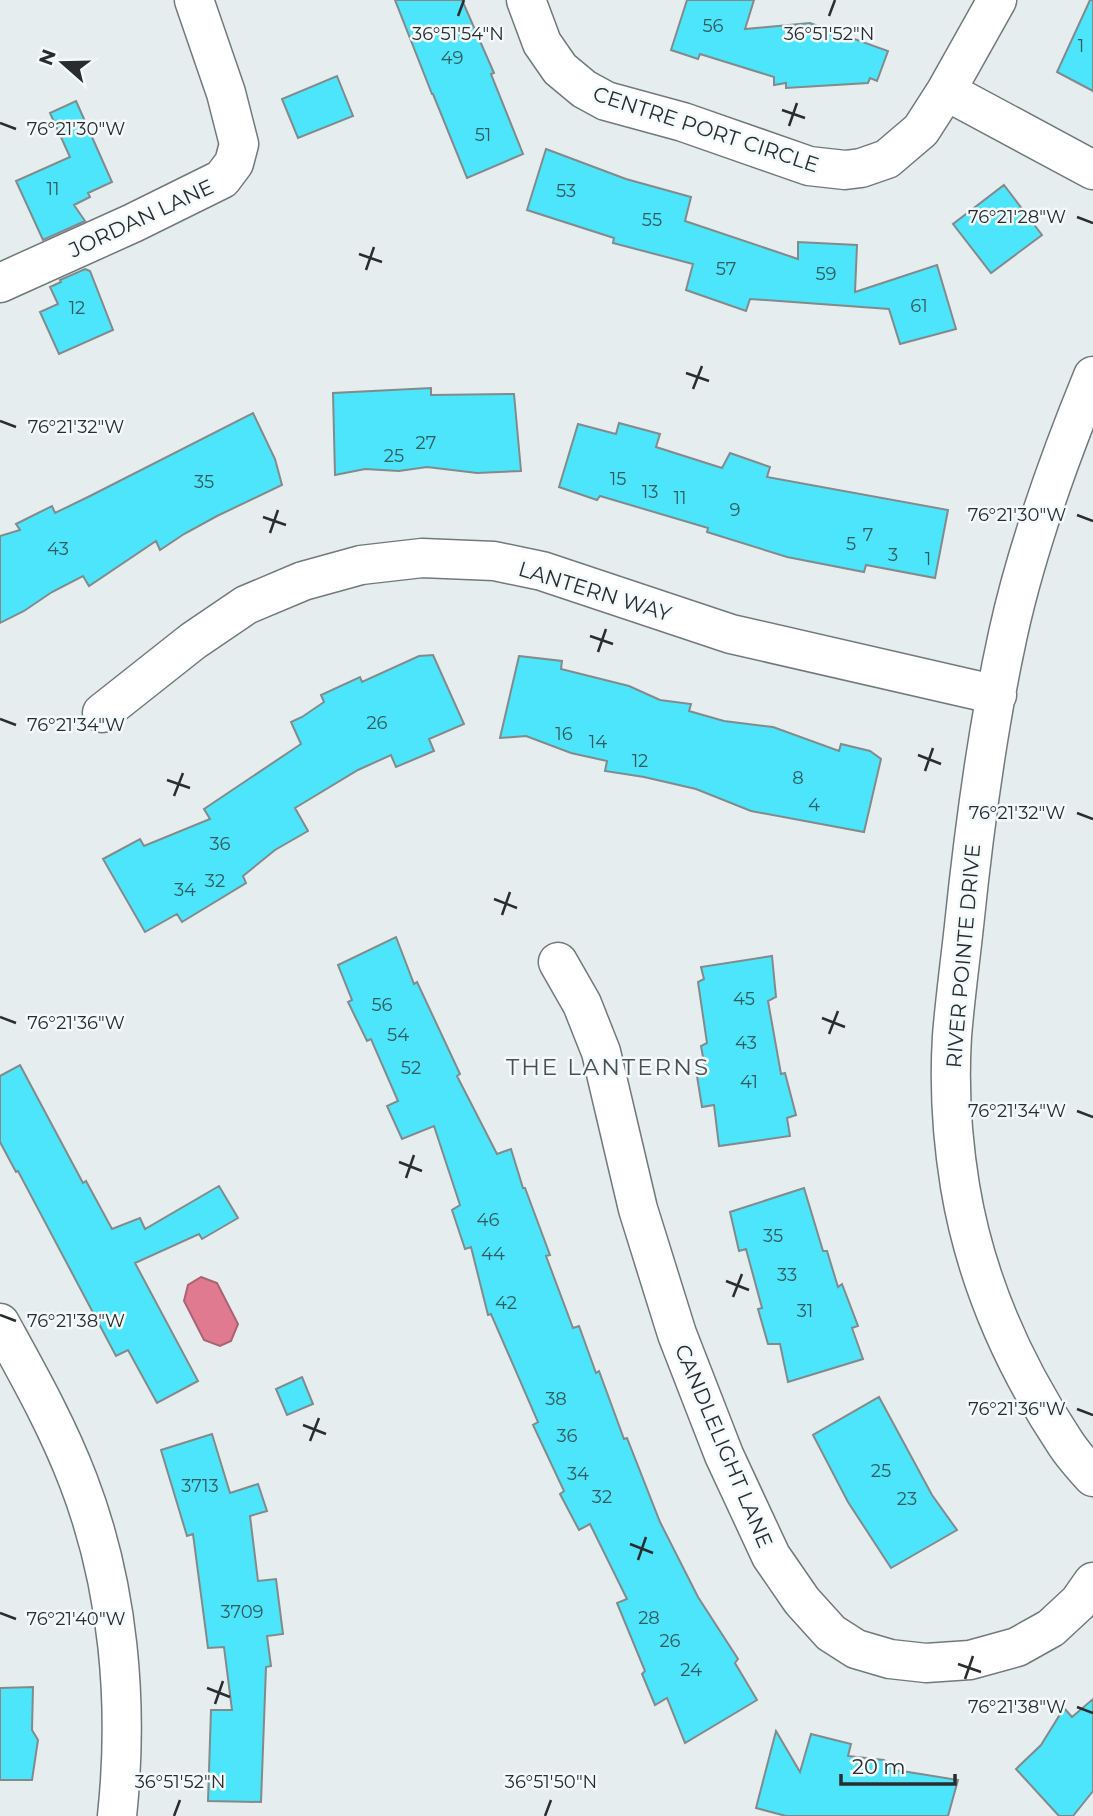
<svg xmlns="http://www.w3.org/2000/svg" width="1093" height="1816" viewBox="0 0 1093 1816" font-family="Montserrat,sans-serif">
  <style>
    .water { fill: #df7a91; stroke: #a96373; stroke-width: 2 }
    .building { fill: #4de5fb; stroke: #838a8b; stroke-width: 2 }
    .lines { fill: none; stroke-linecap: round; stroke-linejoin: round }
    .minor-casing { stroke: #72797a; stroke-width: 41 }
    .minor { stroke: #fff; stroke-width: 38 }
    .ticks { fill: none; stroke: #2a2d2d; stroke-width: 2.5 }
    .labels { text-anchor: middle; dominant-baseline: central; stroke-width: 5; stroke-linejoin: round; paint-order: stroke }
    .number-label { font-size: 18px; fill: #335b60 }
    .street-label { font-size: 21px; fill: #2a2d2d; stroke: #f3fafb }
    .neighbourhood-label { font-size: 23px; letter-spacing: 2px; fill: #4a5051; stroke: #f3fafb }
    .ticks-label { font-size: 18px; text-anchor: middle; fill: #2a2d2d; stroke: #f3fafb; stroke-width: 5; stroke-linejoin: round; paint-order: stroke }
  </style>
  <rect width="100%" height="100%" fill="#e5edee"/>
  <!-- water -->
  <path class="water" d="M 201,1277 L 217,1283 L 238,1324 L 231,1341 L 220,1346 L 204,1340 L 184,1301 L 188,1285 Z"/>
  <!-- building -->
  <path class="building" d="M 395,0 L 462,0 L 494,73 L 491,74 L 523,154 L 467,178 L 433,94 L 432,94 Z
    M 687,0 L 754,0 L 745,29 L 810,23 L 888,51 L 877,81 L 870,78 L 868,83 L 786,88 L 786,83 L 774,85 L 774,77 L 700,54 L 698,59 L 671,50 Z
    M 1090,0 L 1093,0 L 1093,91 L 1057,72 Z
    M 337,76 L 353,116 L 298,138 L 282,99 Z
    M 76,101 L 112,182 L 88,193 L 90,197 L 74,205 L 85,221 L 43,240 L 16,181 L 70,157 L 50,113 Z
    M 546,149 L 626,179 L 691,197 L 685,221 L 798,259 L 798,242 L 857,245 L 855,292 L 937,265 L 956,329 L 900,344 L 889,309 L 750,299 L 746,311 L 686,290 L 693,264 L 613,243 L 614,238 L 527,210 Z
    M 1004,185 L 1042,235 L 991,273 L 953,224 Z
    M 85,269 L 90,271 L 113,330 L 59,354 L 40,312 L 58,304 L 50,287 L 61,282 L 60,280 Z
    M 431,388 L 431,395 L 514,394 L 521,471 L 477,473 L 427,467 L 399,471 L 365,469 L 335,475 L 333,393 Z
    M 253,413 L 275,459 L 282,485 L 217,516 L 184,534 L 160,550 L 156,541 L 89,586 L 83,576 L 52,592 L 24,611 L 0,623 L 0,536 L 20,530 L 16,524 L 52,506 L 55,513 L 90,496 Z
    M 619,423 L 660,434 L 656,447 L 722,468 L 730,453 L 770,467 L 767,477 L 948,510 L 935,578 L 866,565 L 864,572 L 787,557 L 707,532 L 708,528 L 600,496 L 597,500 L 559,487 L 578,424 L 616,434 Z
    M 433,655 L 464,724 L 429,739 L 434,751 L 396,767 L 391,755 L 358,770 L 295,808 L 308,831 L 275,850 L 243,876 L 246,883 L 182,922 L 177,914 L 145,932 L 103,859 L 140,839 L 144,846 L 210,819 L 204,809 L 301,744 L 291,722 L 302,717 L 324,702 L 321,695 L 360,677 L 362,682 L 419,656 Z
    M 519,656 L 562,661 L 561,669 L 629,686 L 660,700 L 691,704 L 689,711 L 724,721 L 773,727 L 839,751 L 841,744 L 870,751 L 881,759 L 864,832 L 751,811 L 696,789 L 644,777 L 605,771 L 607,761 L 571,753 L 526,736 L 500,738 Z
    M 396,937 L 414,984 L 417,982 L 460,1074 L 457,1076 L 497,1154 L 511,1149 L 523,1188 L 525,1188 L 550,1255 L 546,1256 L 573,1328 L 579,1326 L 596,1373 L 599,1371 L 624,1439 L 627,1438 L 660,1522 L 698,1597 L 738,1659 L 735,1663 L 757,1700 L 685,1743 L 667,1698 L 655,1705 L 642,1674 L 645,1671 L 617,1603 L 627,1599 L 590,1524 L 579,1530 L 560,1494 L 564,1491 L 533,1425 L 538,1422 L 491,1314 L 488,1315 L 471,1247 L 465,1249 L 452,1210 L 460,1205 L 434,1126 L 402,1139 L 387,1106 L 398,1101 L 371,1039 L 367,1041 L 348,1002 L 352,1000 L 338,965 Z
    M 772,956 L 776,997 L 768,1001 L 781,1074 L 785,1073 L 796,1115 L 787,1118 L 790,1136 L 719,1146 L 714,1105 L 702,1107 L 696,1070 L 705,1068 L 701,1046 L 707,1043 L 698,982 L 704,979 L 701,967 Z
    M 20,1065 L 83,1183 L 86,1181 L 112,1229 L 140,1218 L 145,1229 L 219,1186 L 238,1218 L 202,1239 L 199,1234 L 135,1263 L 198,1381 L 157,1403 L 128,1350 L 116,1356 L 18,1171 L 16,1172 L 0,1142 L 0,1076 Z
    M 804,1188 L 823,1251 L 827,1251 L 838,1287 L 842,1284 L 858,1326 L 852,1328 L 863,1359 L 788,1382 L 780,1344 L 768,1344 L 758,1309 L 762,1308 L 746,1249 L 739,1251 L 730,1212 Z
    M 302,1377 L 313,1404 L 287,1415 L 276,1389 Z
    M 879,1397 L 932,1495 L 957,1530 L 891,1568 L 848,1502 L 813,1435 Z
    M 212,1434 L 230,1493 L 258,1484 L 267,1511 L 250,1516 L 258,1581 L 276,1579 L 283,1634 L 267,1636 L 271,1666 L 266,1667 L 261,1802 L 208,1801 L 211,1710 L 232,1710 L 224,1647 L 208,1648 L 193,1534 L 187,1536 L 161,1450 Z
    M 33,1687 L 32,1730 L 38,1740 L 32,1780 L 0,1780 L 0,1688 Z
    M 1093,1699 L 1093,1791 L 1073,1816 L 1059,1816 L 1016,1769 L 1041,1745 L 1064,1708 L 1072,1717 Z
    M 776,1731 L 800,1772 L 811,1734 L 851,1744 L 848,1756 L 884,1760 L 896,1770 L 958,1780 L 948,1816 L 786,1816 L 756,1808 Z"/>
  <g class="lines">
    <defs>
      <path id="minor" d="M 526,0 L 542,43 L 560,69 L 584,89 L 606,101 L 683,122 L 809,166 L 845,170 L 861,168 L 887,159 L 921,130 L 946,91 L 997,0
        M 946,91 L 1093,170
        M 0,283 L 133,223 L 222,179 L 234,163 L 239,144 L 226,93 L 194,0
        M 1093,376 C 1059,459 1027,547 1008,634 C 987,730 974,829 964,926 C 960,963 955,999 952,1036 C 949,1085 952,1137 960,1186 C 975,1277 1013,1364 1064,1441 C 1072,1454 1083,1466 1093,1477
        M 102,713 L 193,641 L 246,605 L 303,581 L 361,565 L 422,558 L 494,561 L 542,571 L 731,634 L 997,695
        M 558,962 L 582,1004 L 601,1052 L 638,1209 L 677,1334 L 724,1455 L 771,1556 L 802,1601 L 831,1633 L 856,1649 L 890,1659 L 926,1663 L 970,1660 L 1017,1647 L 1051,1628 L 1079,1602 L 1093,1582
        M 0,1323 C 28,1374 57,1425 78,1480 C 119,1586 129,1704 117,1816"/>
    </defs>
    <!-- minor casing -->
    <use href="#minor" class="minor-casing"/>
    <!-- minor -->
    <use href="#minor" class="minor"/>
  </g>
  <!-- ticks -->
  <path class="ticks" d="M 458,16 L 464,0M 829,16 L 835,0M 782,110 L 805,118M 0,123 L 16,129M 789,126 L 797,103M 1077,217 L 1093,223M 359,254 L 382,262M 366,270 L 374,247M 686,373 L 709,381M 693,389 L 702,366M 0,421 L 16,427M 1077,515 L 1093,521M 263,517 L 286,525M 270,533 L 278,510M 590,636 L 613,644M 598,652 L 606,629M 0,719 L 16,725M 918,755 L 941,764M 925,771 L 933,748M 167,780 L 190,788M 174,796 L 183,773M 1077,813 L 1093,819M 494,899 L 517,908M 502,915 L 510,892M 0,1017 L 16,1023M 822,1018 L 845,1027M 829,1034 L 838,1011M 1077,1111 L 1093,1117M 399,1162 L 422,1171M 406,1178 L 414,1155M 726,1281 L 749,1290M 733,1297 L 742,1274M 0,1315 L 16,1321M 1077,1409 L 1093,1415M 303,1425 L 326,1434M 310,1441 L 319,1418M 630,1544 L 653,1553M 638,1560 L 646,1537M 0,1613 L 16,1619M 958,1664 L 981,1672M 965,1679 L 973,1656M 207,1688 L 230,1697M 215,1704 L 223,1681M 1077,1707 L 1093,1713M 174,1816 L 180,1800M 545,1816 L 551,1800"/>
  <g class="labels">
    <!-- number labels -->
    <g class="number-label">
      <text x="713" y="26">56</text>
      <text x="1081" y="46">1</text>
      <text x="452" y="58">49</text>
      <text x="483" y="135">51</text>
      <text x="53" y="189">11</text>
      <text x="566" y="191">53</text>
      <text x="652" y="220">55</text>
      <text x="726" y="269">57</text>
      <text x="826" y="274">59</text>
      <text x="919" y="306">61</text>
      <text x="77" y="308">12</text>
      <text x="426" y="443">27</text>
      <text x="394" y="456">25</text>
      <text x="618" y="479">15</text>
      <text x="204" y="482">35</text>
      <text x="650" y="492">13</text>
      <text x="680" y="498">11</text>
      <text x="735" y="510">9</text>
      <text x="868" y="535">7</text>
      <text x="851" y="544">5</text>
      <text x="58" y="549">43</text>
      <text x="893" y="555">3</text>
      <text x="928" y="559">1</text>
      <text x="377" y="723">26</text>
      <text x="564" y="734">16</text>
      <text x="598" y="742">14</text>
      <text x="640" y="761">12</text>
      <text x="798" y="778">8</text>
      <text x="814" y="805">4</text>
      <text x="220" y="844">36</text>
      <text x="215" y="881">32</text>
      <text x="185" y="890">34</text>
      <text x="744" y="999">45</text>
      <text x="382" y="1005">56</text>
      <text x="398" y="1035">54</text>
      <text x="746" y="1043">43</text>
      <text x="411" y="1068">52</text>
      <text x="749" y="1082">41</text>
      <text x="488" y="1220">46</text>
      <text x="773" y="1236">35</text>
      <text x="493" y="1254">44</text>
      <text x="787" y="1275">33</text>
      <text x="506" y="1303">42</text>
      <text x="805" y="1311">31</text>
      <text x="556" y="1399">38</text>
      <text x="567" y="1436">36</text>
      <text x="881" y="1471">25</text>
      <text x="578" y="1474">34</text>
      <text x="200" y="1486">3713</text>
      <text x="602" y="1497">32</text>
      <text x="907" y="1499">23</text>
      <text x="242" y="1612">3709</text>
      <text x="649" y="1618">28</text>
      <text x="670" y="1641">26</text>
      <text x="691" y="1670">24</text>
    </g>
    <!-- street labels -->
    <g class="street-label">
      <text transform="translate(706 129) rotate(18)">CENTRE PORT CIRCLE</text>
      <text transform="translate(141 218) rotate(-25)">JORDAN LANE</text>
      <text transform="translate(595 591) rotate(17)">LANTERN WAY</text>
      <text transform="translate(963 956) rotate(-85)">RIVER POINTE DRIVE</text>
      <text transform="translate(724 1446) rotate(67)">CANDLELIGHT LANE</text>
    </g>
    <!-- neighbourhood labels -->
    <g class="neighbourhood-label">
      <text x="608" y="1067">THE LANTERNS</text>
    </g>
  </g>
  <g class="ticks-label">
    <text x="458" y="40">36°51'54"N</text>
    <text x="829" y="40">36°51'52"N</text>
    <text x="76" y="135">76°21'30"W</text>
    <text x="1017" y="223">76°21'28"W</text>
    <text x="76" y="433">76°21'32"W</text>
    <text x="1017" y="521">76°21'30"W</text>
    <text x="76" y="731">76°21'34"W</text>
    <text x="1017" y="819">76°21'32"W</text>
    <text x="76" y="1029">76°21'36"W</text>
    <text x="1017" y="1117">76°21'34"W</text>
    <text x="76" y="1327">76°21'38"W</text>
    <text x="1017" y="1415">76°21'36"W</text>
    <text x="76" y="1625">76°21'40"W</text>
    <text x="1017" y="1713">76°21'38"W</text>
    <text x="180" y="1788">36°51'52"N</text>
    <text x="551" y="1788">36°51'50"N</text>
  </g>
  <!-- north arrow -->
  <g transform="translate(63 63) rotate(290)" stroke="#f3fafb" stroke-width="5" paint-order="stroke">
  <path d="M0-5L12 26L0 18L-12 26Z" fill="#2a2d2d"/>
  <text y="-10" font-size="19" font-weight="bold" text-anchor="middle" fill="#2a2d2d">N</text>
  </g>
  <!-- scale -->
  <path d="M841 1774v10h114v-10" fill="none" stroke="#2a2d2d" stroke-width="3.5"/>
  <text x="852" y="1774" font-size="21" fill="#2a2d2d" stroke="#f3fafb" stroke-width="5" paint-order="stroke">20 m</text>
</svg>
